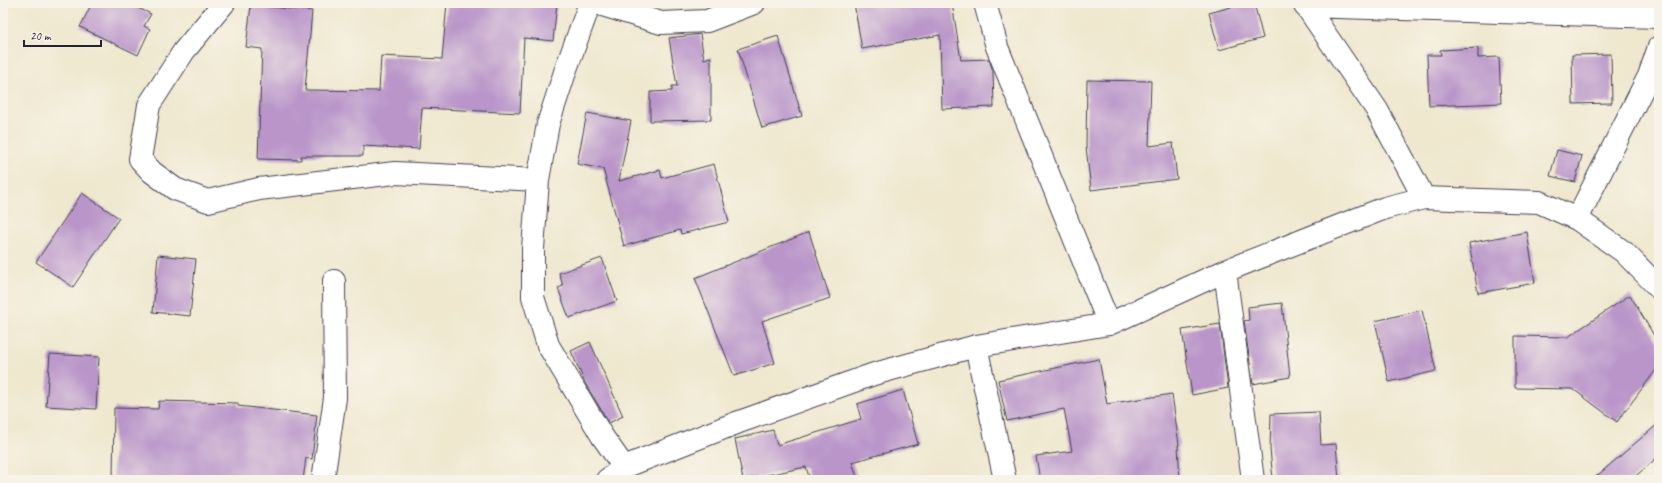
<svg xmlns="http://www.w3.org/2000/svg" width="1662" height="483" viewBox="0 0 1662 483" font-family="Caveat,sans-serif">
  <style>
    .building { fill: #b995c9 }
    .lines { fill: none; stroke-linecap: round; stroke-linejoin: round }
    .minor-casing { stroke: #414051; stroke-width: 24 }
    .minor { stroke: #fff; stroke-width: 22 }
  </style>
  <rect width="100%" height="100%" fill="#f7f3e8"/>
  <filter id="ink" filterUnits="userSpaceOnUse"><feTurbulence type="fractalNoise" baseFrequency=".025" numOctaves="2"/><feDisplacementMap in="SourceGraphic" scale="8" xChannelSelector="R" yChannelSelector="G"/><feConvolveMatrix kernelMatrix="1 2 1 2 8 2 1 2 1" color-interpolation-filters="sRGB"/></filter>
  <filter id="wash" filterUnits="userSpaceOnUse"><feTurbulence type="fractalNoise" baseFrequency=".012" numOctaves="4" result="noise"/><feDisplacementMap in="SourceGraphic" scale="16" xChannelSelector="R" yChannelSelector="G"/><feGaussianBlur stdDeviation="0.9" result="paint"/><feColorMatrix in="noise" values="0 0 0 0 0 0 0 0 0 0 0 0 0 0 0 0 0 1.4 0 .05"/><feComposite in="paint" operator="in"/></filter>
  <g filter="url(#wash)">
    <rect width="100%" height="100%" fill="#efe8cf"/>
    <g id="blocks">
      <!-- building -->
      <path class="building" d="M 92,3 L 127,3 L 151,14 L 144,26 L 150,29 L 138,55 L 80,27 Z
        M 447,3 L 557,3 L 553,41 L 524,38 L 520,113 L 422,108 L 419,149 L 363,146 L 363,156 L 301,156 L 301,160 L 258,159 L 262,49 L 246,47 L 251,5 L 312,11 L 305,90 L 379,91 L 381,56 L 442,59 Z
        M 854,3 L 952,3 L 961,60 L 989,59 L 993,71 L 994,107 L 942,109 L 940,35 L 862,49 Z
        M 1246,3 L 1254,3 L 1263,38 L 1219,50 L 1209,13 Z
        M 700,34 L 704,59 L 711,57 L 711,120 L 650,121 L 650,92 L 672,91 L 672,86 L 677,86 L 669,38 Z
        M 778,36 L 802,116 L 762,128 L 738,49 Z
        M 1478,48 L 1478,58 L 1499,57 L 1501,103 L 1429,106 L 1427,55 L 1441,55 L 1440,50 Z
        M 1611,54 L 1612,103 L 1573,104 L 1572,55 Z
        M 1087,80 L 1151,81 L 1149,146 L 1173,143 L 1177,179 L 1091,190 L 1086,147 Z
        M 587,113 L 631,121 L 619,181 L 660,170 L 662,178 L 714,164 L 729,222 L 681,234 L 680,230 L 624,246 L 603,169 L 577,164 Z
        M 1557,150 L 1582,156 L 1575,182 L 1550,176 Z
        M 82,193 L 119,218 L 73,287 L 36,262 Z
        M 809,232 L 830,298 L 762,321 L 775,363 L 734,376 L 695,278 Z
        M 1527,232 L 1535,283 L 1478,293 L 1469,243 Z
        M 158,255 L 196,259 L 190,316 L 153,312 Z
        M 602,258 L 617,301 L 569,318 L 558,288 L 563,286 L 559,273 Z
        M 1630,295 L 1659,344 L 1659,366 L 1617,422 L 1573,389 L 1515,388 L 1515,336 L 1568,337 Z
        M 1282,303 L 1290,377 L 1253,384 L 1244,321 L 1249,320 L 1248,307 Z
        M 1422,310 L 1436,371 L 1389,382 L 1375,321 Z
        M 1220,324 L 1228,388 L 1192,395 L 1182,330 Z
        M 590,342 L 623,416 L 609,423 L 585,383 L 571,351 Z
        M 50,354 L 99,357 L 96,409 L 46,406 Z
        M 1099,359 L 1107,404 L 1172,394 L 1179,445 L 1178,445 L 1180,480 L 1040,480 L 1036,456 L 1072,451 L 1064,409 L 1007,421 L 998,380 Z
        M 903,390 L 918,444 L 852,462 L 858,480 L 810,480 L 806,467 L 743,480 L 735,439 L 773,430 L 777,445 L 861,419 L 857,404 Z
        M 159,401 L 238,403 L 238,406 L 317,415 L 312,459 L 306,458 L 303,480 L 113,480 L 114,408 L 158,409 Z
        M 1319,412 L 1321,445 L 1336,444 L 1339,480 L 1273,480 L 1270,449 L 1271,414 Z
        M 1659,423 L 1659,456 L 1631,480 L 1592,480 Z"/>
    </g>
  </g>
  <g filter="url(#ink)">
    <use href="#blocks" fill-opacity="0" stroke="#414051" stroke-width="1"/>
    <g class="lines">
      <defs>
        <path id="minor" d="M 224,3 L 184,51 L 149,105 L 140,159 L 152,172 L 175,189 L 208,201 L 259,189 L 395,173 L 538,180
          M 590,3 L 566,69 L 548,124 L 538,180 L 533,249 L 533,297 L 548,345 L 602,436 L 624,467
          M 596,3 L 661,23 L 707,21 L 754,3
          M 985,3 L 997,47 L 1109,324
          M 1304,3 L 1377,110 L 1424,198
          M 1305,6 L 1659,17
          M 1577,219 L 1649,76 L 1659,47
          M 1225,271 L 1253,480
          M 976,346 L 1005,480
          M 323,480 L 335,398 L 334,281
          M 607,480 L 624,467 L 739,422 L 874,374 L 976,346 L 1109,324 L 1225,271 L 1385,208 L 1424,198 L 1539,202 L 1577,219 L 1624,252 L 1659,288"/>
      </defs>
      <!-- minor casing -->
      <use href="#minor" class="minor-casing"/>
      <!-- minor -->
      <use href="#minor" class="minor"/>
    </g>
  </g>
  <!-- margin -->
  <rect width="1662" height="483" fill="none" stroke="#f7f3e8" stroke-width="16"/>
  <!-- scale -->
  <path d="M24 40v6h77v-6" fill="none" stroke="#22223b" stroke-width="2"/>
  <text x="30" y="40" font-size="12" fill="#22223b" stroke="#f7f3e8" stroke-width="3" paint-order="stroke">20 m</text>
</svg>
